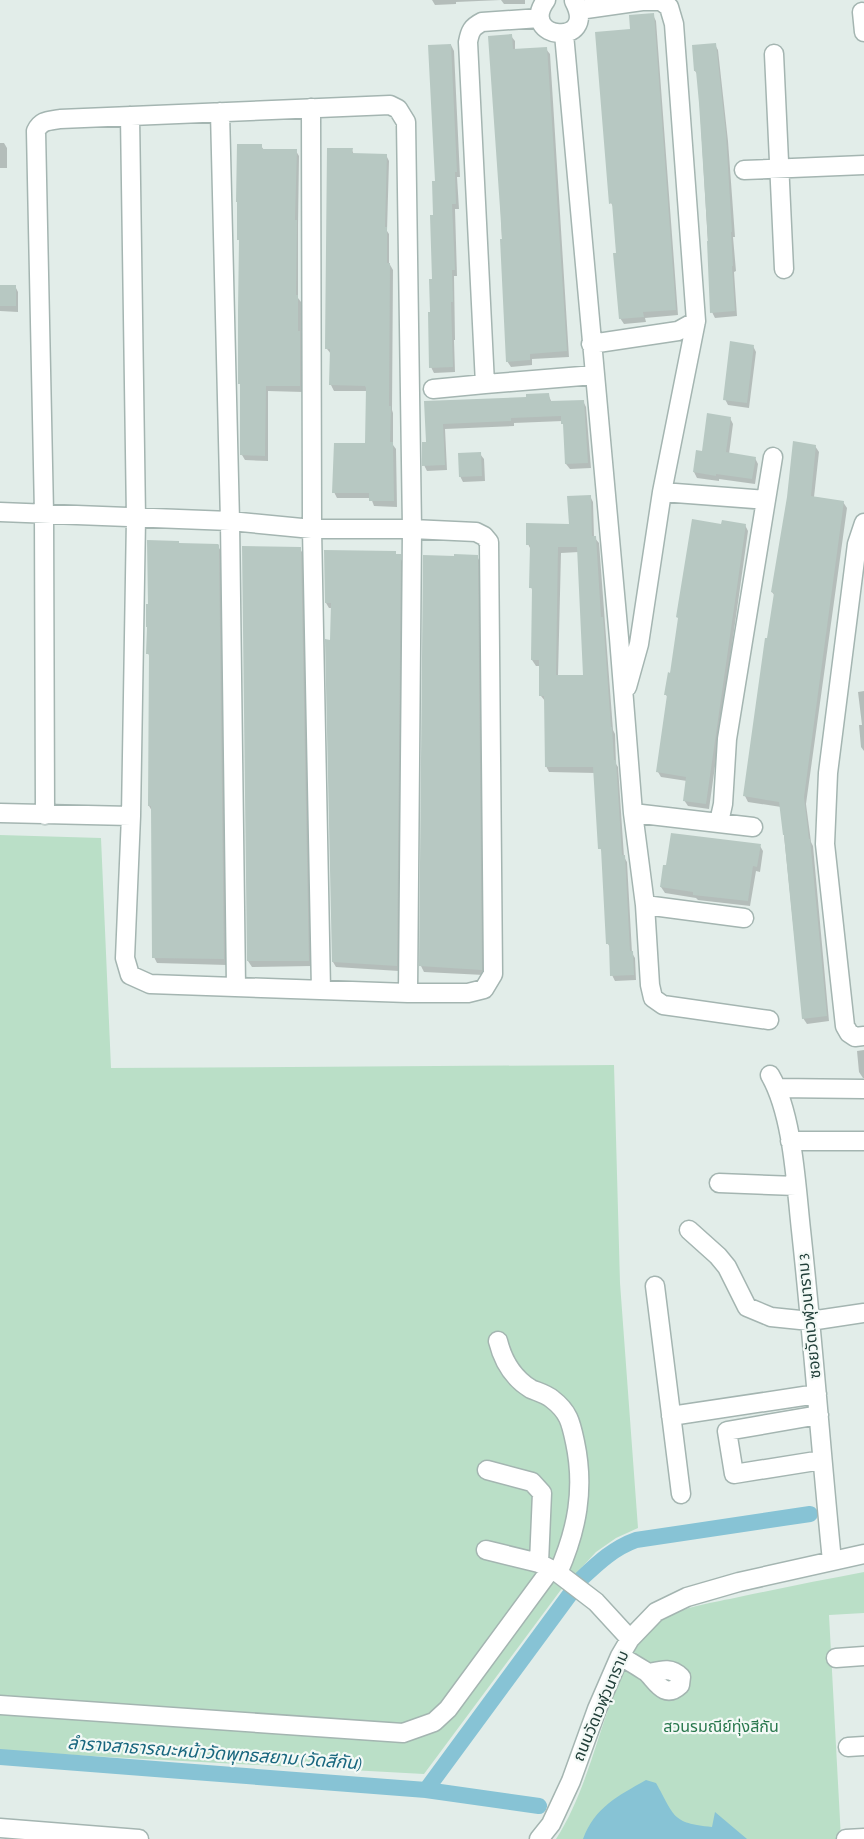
<svg xmlns="http://www.w3.org/2000/svg" width="864" height="1839" viewBox="0 0 864 1839" font-family="'Alegreya Sans','Noto Sans Thai',sans-serif">
  <style>
    .green { fill: #badfc7 }
    .water { fill: #87c3d5 }
    .shadow { fill: #0003; fill-rule: evenodd }
    .lines { fill: none; stroke-linecap: round; stroke-linejoin: round }
    .canal { stroke: #87c3d5; stroke-width: 16 }
    .building { fill: #b7c8c2; fill-rule: evenodd }
    .minor-casing { stroke: #a4b5b1; stroke-width: 21 }
    .minor { stroke: #fff; stroke-width: 18 }
    .labels { text-anchor: middle; dominant-baseline: central; stroke-width: 4.5; stroke-linejoin: round; paint-order: stroke }
    .street-label { font-size: 16px; fill: #213f39; stroke: #f3f9f6 }
    .park-label { font-size: 16px; fill: #29784d; stroke: #f3f9f6 }
    .water-label { font-size: 18px; font-style: italic; fill: #18667e; stroke: #f3f9f6 }
  </style>
  <rect width="100%" height="100%" fill="#e2ede9"/>
  <!-- green -->
  <path class="green" d="M 0,835 L 101,838 L 111,1068 L 614,1065 L 620,1283 L 638,1528 L 616,1538 L 596,1552 L 560,1591 L 424,1774 L 0,1751 Z
    M 864,1572 L 864,1613 L 829,1615 L 841,1839 L 556,1839 C 582,1799 594,1749 610,1704 C 619,1678 635,1635 661,1620 C 681,1607 716,1602 739,1597 C 781,1588 822,1580 864,1572 Z"/>
  <!-- water -->
  <path class="water" d="M 646,1780 L 656,1783 C 675,1816 671,1823 712,1827 L 715,1812 L 747,1839 L 583,1839 C 595,1807 618,1796 646,1780 Z"/>
  <!-- shadow -->
  <path class="shadow" d="M 432,0 L 525,0 L 525,4 L 504,4 L 501,0 L 456,2 L 456,4 L 435,5 Z
    M 653,15 L 656,21 L 678,315 L 645,318 L 646,322 L 624,324 L 620,318 L 614,208 L 611,203 L 632,31 Z
    M 511,36 L 515,41 L 515,51 L 546,49 L 550,54 L 569,357 L 532,359 L 532,365 L 511,367 L 507,361 L 499,167 Z
    M 451,45 L 454,51 L 460,177 L 457,177 L 459,209 L 455,209 L 457,276 L 454,276 L 455,340 L 454,340 L 455,372 L 434,373 L 431,367 L 436,183 Z
    M 715,45 L 718,50 L 728,141 L 735,237 L 733,237 L 736,271 L 734,272 L 737,316 L 715,318 L 712,312 L 698,75 L 695,71 Z
    M 0,143 L 4,143 L 7,148 L 7,168 L 0,168 Z
    M 261,146 L 264,150 L 296,151 L 299,156 L 298,225 L 298,298 L 301,302 L 303,392 L 268,391 L 268,461 L 245,460 L 242,455 L 241,243 L 238,239 Z
    M 352,150 L 354,155 L 386,155 L 389,161 L 387,231 L 389,234 L 389,263 L 393,270 L 392,410 L 393,413 L 393,445 L 396,449 L 397,507 L 374,506 L 371,498 L 337,498 L 334,492 L 366,445 L 368,391 L 334,391 L 331,385 L 331,354 L 327,349 Z
    M 0,286 L 15,286 L 18,292 L 18,312 L 0,311 Z
    M 753,346 L 756,352 L 749,408 L 728,405 L 725,399 Z
    M 548,394 L 552,403 L 583,401 L 586,407 L 591,468 L 570,469 L 566,464 L 565,427 L 563,421 L 514,423 L 514,426 L 445,429 L 447,470 L 427,471 L 424,465 L 428,443 L 426,403 L 527,398 Z
    M 730,418 L 733,424 L 729,454 L 755,458 L 758,464 L 755,484 L 719,479 L 719,481 L 697,478 L 694,472 L 703,452 Z
    M 815,446 L 819,452 L 814,497 L 843,502 L 847,508 L 806,804 L 811,842 L 813,846 L 829,1021 L 807,1024 L 803,1018 L 781,807 L 748,802 L 745,796 L 775,596 L 772,592 Z
    M 480,454 L 484,459 L 485,481 L 463,482 L 460,476 Z
    M 590,496 L 593,502 L 594,537 L 599,543 L 613,730 L 615,734 L 616,764 L 618,767 L 624,857 L 627,862 L 632,953 L 635,958 L 636,980 L 615,981 L 612,975 L 611,949 L 608,944 L 603,853 L 600,848 L 595,773 L 549,772 L 546,766 L 545,701 L 541,696 L 541,666 L 536,666 L 532,660 L 533,592 L 531,587 L 531,550 L 528,544 L 570,525 ZM 579,552 L 585,677 L 558,676 L 561,553 Z
    M 723,525 L 745,525 L 748,531 L 709,809 L 688,806 L 684,800 L 687,781 L 661,777 L 658,772 L 668,698 L 666,695 Z
    M 217,545 L 221,551 L 227,965 L 157,963 L 154,957 L 152,811 L 149,806 L 150,658 L 148,653 Z
    M 300,549 L 304,555 L 312,966 L 252,967 L 248,961 Z
    M 395,553 L 403,562 L 399,971 L 336,967 L 333,962 L 332,608 L 329,608 L 326,603 Z
    M 477,556 L 480,562 L 484,975 L 424,972 L 421,966 Z
    M 864,691 L 864,751 L 861,747 L 859,725 L 862,725 L 858,692 Z
    M 760,846 L 763,851 L 760,872 L 756,871 L 750,906 L 698,900 L 696,898 L 665,893 L 661,887 Z
    M 864,1050 L 864,1078 L 863,1078 L 859,1072 L 857,1051 Z"/>
  <g class="lines">
    <!-- canal -->
    <path class="canal" d="M 0,1757 L 426,1790 L 582,1578 C 599,1562 614,1548 636,1540 L 810,1514
      M 426,1790 L 539,1806"/>
  </g>
  <!-- building -->
  <path class="building" d="M 654,13 L 676,310 L 643,312 L 644,317 L 619,319 L 613,253 L 616,253 L 612,203 L 609,204 L 595,32 L 630,29 L 629,15 Z
    M 512,34 L 513,49 L 547,47 L 567,351 L 530,354 L 530,360 L 506,362 L 500,239 L 502,239 L 500,208 L 488,36 Z
    M 716,43 L 726,134 L 732,232 L 731,232 L 733,266 L 732,266 L 735,311 L 710,313 L 707,241 L 708,241 L 699,103 L 696,71 L 694,71 L 692,45 Z
    M 451,44 L 457,172 L 455,172 L 456,204 L 452,204 L 455,270 L 452,270 L 453,302 L 451,302 L 453,367 L 429,368 L 428,312 L 430,312 L 429,279 L 432,279 L 430,215 L 433,215 L 432,181 L 435,181 L 428,45 Z
    M 237,144 L 262,144 L 262,149 L 297,149 L 295,220 L 297,220 L 296,295 L 298,295 L 298,331 L 300,331 L 300,386 L 266,386 L 265,456 L 240,455 L 240,384 L 238,384 L 238,310 L 239,240 L 237,240 L 237,202 L 236,202 Z
    M 327,148 L 353,148 L 352,153 L 387,154 L 385,227 L 387,227 L 387,263 L 390,263 L 389,406 L 391,406 L 390,442 L 393,442 L 394,501 L 369,501 L 369,493 L 332,493 L 334,443 L 365,443 L 366,388 L 365,386 L 329,385 L 330,349 L 325,349 Z
    M 0,285 L 16,285 L 16,306 L 0,306 Z
    M 730,341 L 754,345 L 747,403 L 723,400 Z
    M 549,393 L 550,401 L 584,400 L 588,463 L 565,464 L 563,424 L 561,424 L 561,416 L 511,418 L 511,421 L 443,424 L 445,465 L 422,466 L 422,442 L 426,442 L 424,401 L 526,397 L 526,394 Z
    M 707,413 L 731,417 L 726,452 L 756,457 L 752,479 L 716,474 L 716,476 L 693,472 L 696,450 L 702,451 Z
    M 793,441 L 816,445 L 811,496 L 844,501 L 804,797 L 809,839 L 810,839 L 827,1016 L 802,1019 L 784,835 L 783,835 L 779,802 L 743,796 L 765,638 L 767,638 L 774,593 L 771,592 L 787,497 Z
    M 481,452 L 482,476 L 459,477 L 458,453 Z
    M 591,495 L 592,536 L 596,536 L 601,617 L 603,617 L 611,727 L 612,727 L 614,760 L 616,760 L 622,855 L 625,855 L 630,951 L 633,951 L 634,975 L 610,976 L 609,944 L 606,944 L 601,849 L 598,849 L 593,767 L 545,767 L 544,696 L 539,696 L 539,660 L 531,660 L 532,588 L 529,588 L 530,545 L 526,545 L 526,523 L 569,524 L 567,496 ZM 558,547 L 577,547 L 583,675 L 556,675 Z
    M 692,519 L 721,524 L 722,520 L 746,524 L 706,804 L 683,801 L 686,777 L 656,772 L 667,695 L 664,695 L 668,672 L 670,673 L 678,618 L 676,617 Z
    M 147,540 L 179,541 L 179,543 L 218,544 L 219,545 L 224,959 L 152,958 L 151,806 L 148,806 L 149,654 L 146,654 L 147,627 L 146,627 L 146,604 L 148,604 Z
    M 242,546 L 301,547 L 309,961 L 247,961 Z
    M 324,550 L 396,551 L 396,554 L 401,554 L 397,966 L 332,962 L 325,639 L 330,640 L 331,603 L 325,603 Z
    M 454,554 L 478,555 L 482,970 L 419,966 L 423,555 L 454,556 Z
    M 671,833 L 761,844 L 757,867 L 753,866 L 748,901 L 693,895 L 693,892 L 660,887 L 663,865 L 666,865 Z"/>
  <g class="lines">
    <defs>
      <path id="minor" d="M 546,0 C 517,40 599,48 574,1
        M 579,10 L 642,1 L 661,1 L 669,7 L 674,24 L 696,321 L 678,331 L 591,344
        M 862,12 L 864,32
        M 540,18 L 482,22 C 472,27 470,31 468,42 L 485,384 L 594,375
        M 564,34 L 619,638 L 633,813 L 645,905 L 650,985 L 653,998 L 663,1005 L 769,1020
        M 774,54 L 784,269
        M 311,108 L 312,529 L 321,990
        M 220,112 L 230,521 L 236,986
        M 744,170 L 864,165
        M 433,389 L 485,384
        M 662,492 L 766,500
        M 0,512 L 230,521 L 312,529 L 412,529 L 476,532 L 484,536 L 489,542 L 493,974 L 484,989 L 468,993 L 408,993 L 150,984 L 130,975 L 125,958 L 131,816 L 136,518 L 130,116
        M 864,523 L 857,544 L 828,773 L 825,844 L 845,1026 L 849,1033 L 855,1037 L 864,1036
        M 627,687 L 639,644 L 662,492 L 696,321
        M 0,813 L 131,816
        M 633,813 L 753,827
        M 45,815 L 44,513 L 36,131 C 41,120 49,121 60,119 L 390,105 L 398,109 L 406,122 L 412,529 L 408,993
        M 719,822 L 723,804 L 727,739 L 773,457
        M 645,905 L 744,918
        M 770,1075 C 793,1115 796,1185 801,1230 C 813,1340 821,1451 832,1561
        M 777,1088 L 864,1089
        M 790,1141 L 864,1141
        M 719,1183 L 796,1186
        M 689,1230 L 718,1256 L 727,1267 L 747,1307 L 771,1317 L 810,1321 L 864,1313
        M 655,1286 L 681,1494
        M 498,1341 C 503,1361 513,1378 531,1389 C 538,1392 546,1394 552,1399 C 569,1412 571,1423 575,1442 C 585,1489 577,1530 558,1573
        M 819,1415 L 727,1431 L 734,1474 L 822,1460
        M 671,1416 L 817,1394
        M 487,1470 L 532,1482 L 542,1493 L 539,1563
        M 486,1550 L 539,1563 L 558,1573 L 596,1602 L 630,1639
        M 620,1656 C 629,1661 637,1666 645,1671 C 655,1678 663,1701 680,1685 L 681,1677 C 671,1667 662,1670 649,1673
        M 836,1658 L 864,1656
        M 0,1705 L 403,1733 L 434,1722 L 448,1709 L 551,1569
        M 848,1747 L 864,1746
        M 0,1828 L 139,1839
        M 539,1839 L 551,1824 L 571,1781 L 597,1709 L 620,1656 L 630,1639 L 656,1612 L 687,1597 L 739,1582 L 864,1554
        M 846,1839 L 864,1838"/>
    </defs>
    <!-- minor casing -->
    <use href="#minor" class="minor-casing"/>
    <!-- minor -->
    <use href="#minor" class="minor"/>
  </g>
  <g class="labels">
    <!-- street labels -->
    <g class="street-label">
      <text transform="translate(809 1316) rotate(-96)">ซอยวัดเวฬุวนาราม 3</text>
      <text transform="translate(601 1706) rotate(-67)">ถนนวัดเวฬุวนาราม</text>
    </g>
    <!-- park labels -->
    <g class="park-label">
      <text x="721" y="1727">สวนรมณีย์ทุ่งสีกัน</text>
    </g>
    <!-- water labels -->
    <g class="water-label">
      <text transform="translate(215 1754) rotate(4)">ลำรางสาธารณะหน้าวัดพุทธสยาม (วัดสีกัน)</text>
    </g>
  </g>
</svg>
